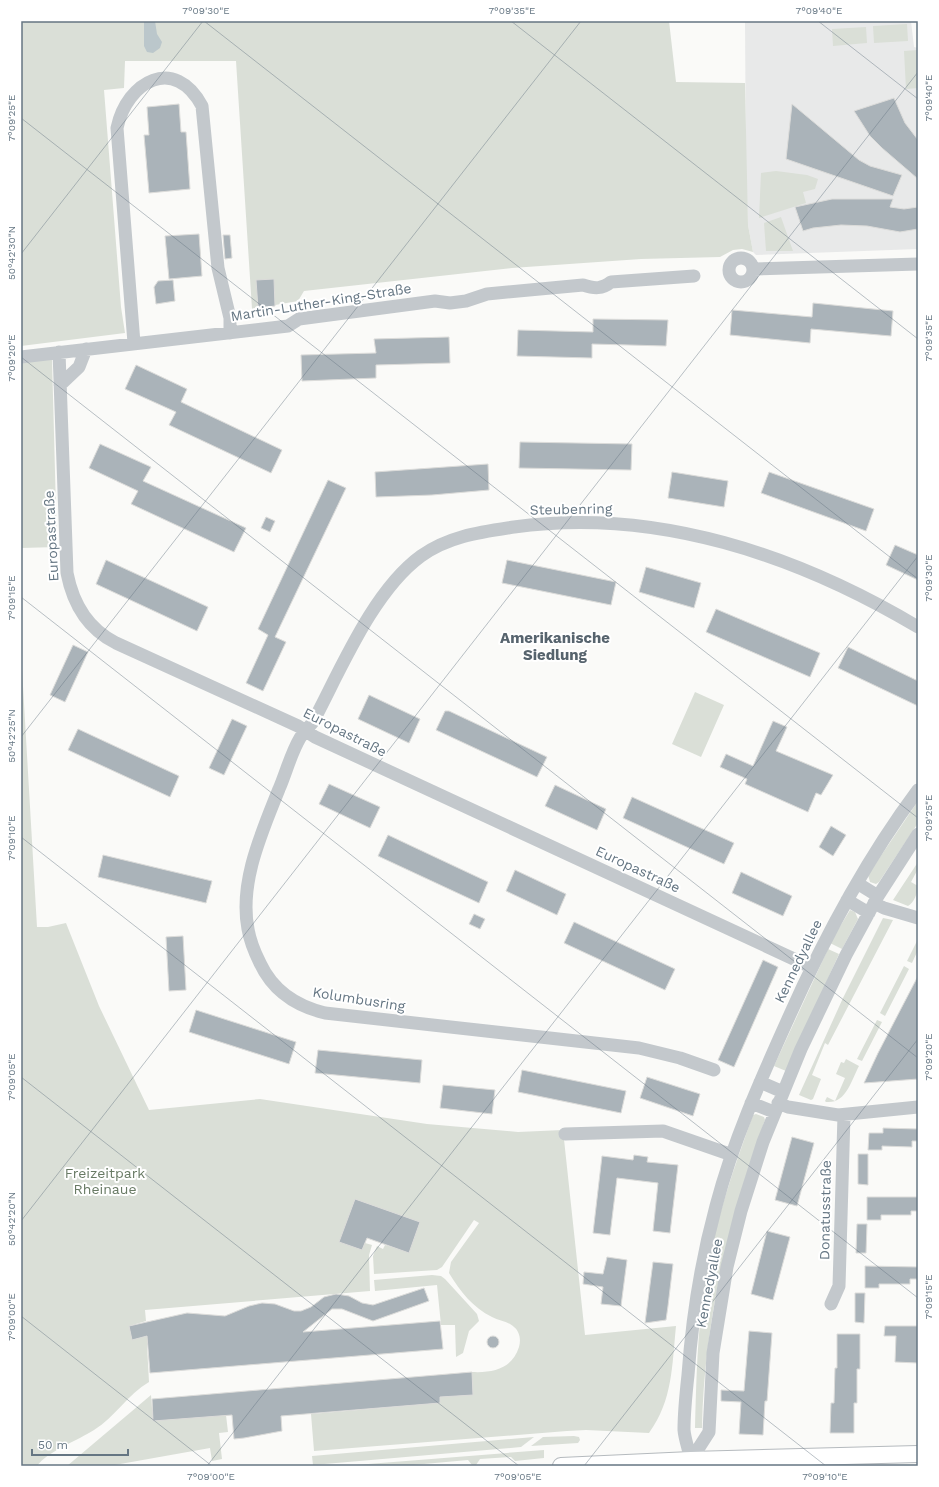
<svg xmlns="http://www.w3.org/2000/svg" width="939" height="1487" viewBox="0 0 939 1487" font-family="'Work Sans',sans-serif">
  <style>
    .built { fill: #e8e9e9 }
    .green { fill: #dadfd7 }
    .water { fill: #bbc7cb }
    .building { fill: #aab3b9; stroke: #dcdcda }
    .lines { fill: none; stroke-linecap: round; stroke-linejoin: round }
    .major-casing { stroke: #b5babe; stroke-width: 18 }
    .minor { stroke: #c3c8cc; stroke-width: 13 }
    .major { stroke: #fff; stroke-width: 16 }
    .ticks { fill: none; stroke: #657683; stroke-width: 1; stroke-opacity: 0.45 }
    .labels { text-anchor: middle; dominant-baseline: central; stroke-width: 4; stroke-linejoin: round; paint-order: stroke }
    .street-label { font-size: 14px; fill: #657683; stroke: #fff }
    .park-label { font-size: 14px; fill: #687a64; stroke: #fff }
    .neighbourhood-label { font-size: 15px; font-weight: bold; fill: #57646e; stroke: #fff }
    .neatline { fill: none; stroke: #657683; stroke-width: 1.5 }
    .ticks-label { font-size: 10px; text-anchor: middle; fill: #657683 }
  </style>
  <rect width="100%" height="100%" fill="#fafaf8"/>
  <!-- built -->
  <path class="built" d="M 745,21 L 911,21 L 914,47 L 918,48 L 918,249 L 756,255 L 753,252 L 748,225 L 746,175 Z"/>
  <!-- green -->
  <path class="green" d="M 21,21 L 669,21 L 676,82 L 745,83 L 748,225 L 753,252 L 742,249 L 733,250 L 720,257 L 641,259 L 512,268 L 304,291 L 298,301 L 252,309 L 236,61 L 125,61 L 124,88 L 104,90 L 121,307 L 125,333 L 21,346 Z
    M 907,24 L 908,41 L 874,43 L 873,26 Z
    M 866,27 L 867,43 L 833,46 L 832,29 Z
    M 918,50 L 918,88 L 906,89 L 904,51 Z
    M 776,171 L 807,175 L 818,179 L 815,189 L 803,192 L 806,203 L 759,218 L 761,173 Z
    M 781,217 L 793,251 L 766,251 L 764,223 Z
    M 52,359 L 57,547 L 21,548 L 21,363 Z
    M 21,652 L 37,927 L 48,927 L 66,923 L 99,1006 L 149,1110 L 260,1099 L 427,1124 L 518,1132 L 563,1130 L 585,1335 L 676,1326 C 672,1365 673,1400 649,1433 L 586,1430 L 567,1431 L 314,1451 L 311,1414 L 440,1403 L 440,1397 L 473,1395 L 472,1372 C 493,1373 512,1369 519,1347 C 521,1340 520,1332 514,1327 C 508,1321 499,1321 492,1317 C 473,1308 460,1291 449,1273 L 451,1262 L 479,1223 L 474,1220 L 442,1267 L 437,1270 L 374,1274 L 373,1256 L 377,1246 L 383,1249 L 385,1245 L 409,1252 L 420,1222 L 355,1199 L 340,1242 L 362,1250 L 365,1243 L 372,1245 L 369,1255 L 370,1291 L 145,1310 L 146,1321 L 129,1326 L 132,1340 L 159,1333 L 147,1345 L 149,1382 C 128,1394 115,1417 94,1430 C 77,1441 48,1451 37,1466 L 21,1466 Z
    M 695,692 L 724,705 L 701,757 L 672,744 Z
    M 918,801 L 918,823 L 879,882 L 876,884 L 870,882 L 868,875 Z
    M 918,862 L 918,869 L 911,882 L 918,886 C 918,892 914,903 908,906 L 893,900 Z
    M 850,910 L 855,912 L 858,919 L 842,949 L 830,943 Z
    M 883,918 L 893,920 L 828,1045 L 825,1043 L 812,1075 L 821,1079 L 813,1099 L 811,1100 L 799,1095 L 843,998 Z
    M 918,939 L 918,950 L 912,963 L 907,961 Z
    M 828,949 L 839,954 L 786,1071 L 774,1066 Z
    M 904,966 L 909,969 L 885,1016 L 880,1013 Z
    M 877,1020 L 882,1022 L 862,1061 L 857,1059 Z
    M 846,1059 L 859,1066 C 851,1081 846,1104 826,1102 L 825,1101 L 827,1097 L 835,1101 L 845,1078 L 836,1074 L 841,1062 L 844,1063 Z
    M 756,1114 L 764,1117 L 765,1120 C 729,1219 704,1322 702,1428 L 695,1428 C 696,1389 697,1350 701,1312 C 707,1244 730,1179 753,1115 Z
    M 432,1275 L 441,1276 L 445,1279 L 477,1314 L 479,1321 L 469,1331 L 463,1353 L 456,1357 L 455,1325 L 441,1325 L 437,1285 L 375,1291 L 374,1280 Z
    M 151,1395 L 153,1421 L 226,1415 L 228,1432 L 219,1433 L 222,1459 L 212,1461 L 210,1448 L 109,1466 L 67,1466 Z
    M 574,1436 L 579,1437 L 580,1440 L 578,1443 L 531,1446 L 543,1437 Z
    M 534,1437 L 521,1447 L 313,1465 L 312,1456 Z
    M 544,1450 L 544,1458 L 515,1461 L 511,1457 L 480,1459 L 476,1465 L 472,1465 L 468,1460 L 402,1466 L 343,1466 Z"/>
  <!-- water -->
  <path class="water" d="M 144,21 L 155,21 L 157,34 L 162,42 L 160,48 L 153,53 L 147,52 L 144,46 Z"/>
  <!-- building -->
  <path class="building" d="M 894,98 L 905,123 L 918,140 L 918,179 L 882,148 L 870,136 L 854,111 Z
    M 179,104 L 181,132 L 186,132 L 190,189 L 149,193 L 144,135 L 149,135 L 147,107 Z
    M 792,104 L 859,160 L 870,166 L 902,175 L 893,196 L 786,159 Z
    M 832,199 L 893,199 L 890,207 L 904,209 L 918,207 L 918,229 L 900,232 L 867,226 L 841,225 L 813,228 L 803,231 L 795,207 Z
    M 199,234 L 202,276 L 169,279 L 165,236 Z
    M 223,235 L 230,235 L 232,258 L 225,259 Z
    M 274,279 L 275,306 L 258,308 L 256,280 Z
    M 173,280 L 175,301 L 156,304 L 154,287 L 158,281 Z
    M 813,303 L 893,311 L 891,336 L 811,329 L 810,343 L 730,335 L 732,310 L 812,317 Z
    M 593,319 L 668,320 L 666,346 L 592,344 L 592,358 L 517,356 L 518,330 L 593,332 Z
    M 449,337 L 450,363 L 376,365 L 376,378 L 302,381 L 301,355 L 376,353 L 374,339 Z
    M 136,365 L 187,389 L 181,402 L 282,450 L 271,473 L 169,425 L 176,412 L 125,389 Z
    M 520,442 L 632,444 L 631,470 L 519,468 Z
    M 100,444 L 151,467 L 143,481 L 246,528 L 234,552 L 131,504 L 138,491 L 89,468 Z
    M 488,464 L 489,490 L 432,495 L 376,497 L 375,472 Z
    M 672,472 L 728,481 L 724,507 L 668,498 Z
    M 769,472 L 874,509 L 866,531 L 761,493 Z
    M 328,480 L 346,488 L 275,637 L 286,642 L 263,691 L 246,683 L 268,635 L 258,629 Z
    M 266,517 L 275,521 L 270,532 L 261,528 Z
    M 895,545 L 918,555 L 918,580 L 886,565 Z
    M 106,560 L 208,607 L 197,631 L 96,584 Z
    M 507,560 L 616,582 L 611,605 L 502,583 Z
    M 646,567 L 701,583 L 694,608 L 639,592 Z
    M 716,609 L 820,653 L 810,677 L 706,632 Z
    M 73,645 L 88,652 L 65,702 L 50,695 Z
    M 848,647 L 918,681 L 918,706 L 838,668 Z
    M 369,695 L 420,719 L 409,743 L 358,719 Z
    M 445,711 L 449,711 L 547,757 L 537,777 L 436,730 Z
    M 232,719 L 247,726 L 224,775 L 209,768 Z
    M 773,721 L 787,727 L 776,751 L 833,775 L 821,795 L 816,793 L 808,812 L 745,784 L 747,779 L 720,767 L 726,754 L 753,766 Z
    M 78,729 L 179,776 L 170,797 L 68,750 Z
    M 329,784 L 380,807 L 370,828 L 319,804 Z
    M 555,785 L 606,809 L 597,830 L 545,806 Z
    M 632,797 L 734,843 L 724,864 L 623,818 Z
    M 831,826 L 846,835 L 833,856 L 819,847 Z
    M 388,835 L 488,882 L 479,903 L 378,856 Z
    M 103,855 L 212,881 L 206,903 L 98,877 Z
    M 515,870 L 566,894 L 557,915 L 506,891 Z
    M 741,872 L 792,896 L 783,916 L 732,893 Z
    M 474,914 L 485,919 L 480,929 L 469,924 Z
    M 574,922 L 675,969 L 665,990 L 564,943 Z
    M 183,936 L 186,990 L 169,991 L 166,937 Z
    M 763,960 L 778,967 L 734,1067 L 718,1060 Z
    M 918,976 L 918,1079 L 864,1083 L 878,1053 Z
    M 196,1010 L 296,1042 L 289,1064 L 189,1032 Z
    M 318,1050 L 422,1060 L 420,1083 L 315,1073 Z
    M 522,1070 L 626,1091 L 621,1113 L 518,1092 Z
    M 647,1077 L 700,1094 L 693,1116 L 640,1098 Z
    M 443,1085 L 495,1090 L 492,1114 L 440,1108 Z
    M 883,1128 L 918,1129 L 918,1141 L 912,1141 L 912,1147 L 882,1146 L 882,1150 L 868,1150 L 869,1133 L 883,1133 Z
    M 792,1137 L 814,1143 L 797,1206 L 775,1200 Z
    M 858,1154 L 868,1154 L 868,1185 L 858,1184 Z
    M 634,1155 L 648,1157 L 647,1162 L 678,1165 L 670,1233 L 653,1231 L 658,1183 L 617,1178 L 610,1235 L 593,1233 L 602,1156 L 633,1160 Z
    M 867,1197 L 918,1197 L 918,1211 L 911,1211 L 911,1215 L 881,1215 L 881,1220 L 867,1220 Z
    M 355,1199 L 420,1222 L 409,1253 L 367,1238 L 362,1250 L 339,1242 Z
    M 857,1224 L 867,1224 L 866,1253 L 856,1253 Z
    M 767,1231 L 790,1237 L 773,1300 L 751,1294 Z
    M 607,1257 L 627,1260 L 621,1306 L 601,1304 L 603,1287 L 583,1284 L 584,1272 L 603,1274 Z
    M 653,1262 L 673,1264 L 668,1306 L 666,1320 L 645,1323 Z
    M 865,1266 L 918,1267 L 918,1279 L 910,1279 L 910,1284 L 879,1284 L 879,1288 L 865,1288 Z
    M 424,1288 L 429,1301 L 373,1321 L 342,1309 L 332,1309 L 303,1332 L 440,1321 L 443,1349 L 150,1373 L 147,1336 L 132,1340 L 129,1326 L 187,1313 L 225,1316 L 249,1306 L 262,1303 L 275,1304 L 294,1311 L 301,1311 L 311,1307 L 324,1297 L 336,1294 L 349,1296 L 362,1303 L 373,1305 Z
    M 855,1293 L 865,1293 L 864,1323 L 855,1322 Z
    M 885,1326 L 918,1326 L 918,1363 L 895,1362 L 896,1336 L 884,1336 Z
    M 749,1331 L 772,1333 L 767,1401 L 765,1401 L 763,1435 L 739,1434 L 741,1402 L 721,1401 L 721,1390 L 744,1391 Z
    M 837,1334 L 860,1334 L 860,1369 L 857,1369 L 857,1403 L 854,1403 L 854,1433 L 830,1433 L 831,1403 L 834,1403 L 835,1368 L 837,1368 Z
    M487 1342a6 6 0 1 1 12 0a6 6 0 1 1-12 0Z
    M 472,1372 L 473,1395 L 440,1397 L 440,1403 L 281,1416 L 282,1431 L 244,1438 L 234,1439 L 232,1415 L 153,1421 L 152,1399 Z"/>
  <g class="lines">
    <defs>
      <path id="major" d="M 561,1466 L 691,1460 L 918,1454"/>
    </defs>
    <!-- major casing -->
    <use href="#major" class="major-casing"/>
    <!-- minor -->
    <path class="minor" d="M729 270a12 12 0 1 1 24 0a12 12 0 1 1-24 0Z
      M 753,269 L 918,264
      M 134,343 L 117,128 C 127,81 175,55 202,106 L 218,268 L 230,318 L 230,333
      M 59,352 L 67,573 C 73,604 88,629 116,643 L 298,726 L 315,737 L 811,967
      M 21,357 L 288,326 L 299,319 L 435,301 L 450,303 L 466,301 L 487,294 L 583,285 C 595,289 602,289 611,282 L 694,276
      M 60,385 L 79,367 L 86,349
      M 857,883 L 878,896
      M 847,900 L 869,913
      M 874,903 L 884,908 L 918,918
      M 714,1070 L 680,1058 L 639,1048 L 325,1013 C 296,1006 273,991 260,963 C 255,953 250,941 248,929 C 239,882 262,832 279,789 C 286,773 291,753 300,738 C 303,733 309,727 313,722 C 341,669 373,591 421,556 C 449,536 481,532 514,527 C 656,507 797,555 918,627
      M 760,1082 L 783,1092
      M 751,1103 L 774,1112
      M 778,1103 L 788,1107 L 838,1115 L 918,1107
      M 565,1134 L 663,1131 L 732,1155
      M 831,1304 L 839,1286 L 844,1115
      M 691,1460 L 709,1432 L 713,1353 L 727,1267 L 741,1211 L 763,1142 L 801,1049 L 846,955 L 878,896 L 918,834
      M 691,1466 C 691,1454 685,1442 684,1430 C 684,1412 686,1393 688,1375 C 692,1319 701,1261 716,1206 C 733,1141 761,1079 788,1019 C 824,938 865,861 918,790"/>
    <!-- major -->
    <use href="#major" class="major"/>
  </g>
  <!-- ticks -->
  <path class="ticks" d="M 204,21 L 918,579M 511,21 L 918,339M 818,21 L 918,99M 21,118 L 918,818M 21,254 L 203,21M 21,357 L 918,1058M 21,597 L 918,1298M 21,737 L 581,21M 21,837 L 826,1466M 21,1077 L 519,1466M 21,1221 L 918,72M 21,1316 L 212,1466M 207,1466 L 918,556M 584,1466 L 918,1039"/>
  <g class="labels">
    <!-- street labels -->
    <g class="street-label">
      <text transform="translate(321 302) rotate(-9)">Martin-Luther-King-Straße</text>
      <text transform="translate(571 509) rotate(-1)">Steubenring</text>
      <text transform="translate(51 536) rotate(-93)">Europastraße</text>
      <text transform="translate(345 732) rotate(27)">Europastraße</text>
      <text transform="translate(638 869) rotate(25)">Europastraße</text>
      <text transform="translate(798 961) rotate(-64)">Kennedyallee</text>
      <text transform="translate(359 999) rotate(9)">Kolumbusring</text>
      <text transform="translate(825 1210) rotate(-89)">Donatusstraße</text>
      <text transform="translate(709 1283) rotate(-79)">Kennedyallee</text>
    </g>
    <!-- park labels -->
    <g class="park-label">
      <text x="105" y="1173">Freizeitpark<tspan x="105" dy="16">Rheinaue</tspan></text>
    </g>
    <!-- neighbourhood labels -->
    <g class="neighbourhood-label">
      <text x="555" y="638">Amerikanische<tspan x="555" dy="17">Siedlung</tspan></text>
    </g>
  </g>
  <!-- border -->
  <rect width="939" height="1487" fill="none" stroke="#ffffff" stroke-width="44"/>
  <!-- scale -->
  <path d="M32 1449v6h96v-6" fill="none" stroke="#657683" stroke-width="2"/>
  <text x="38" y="1449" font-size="12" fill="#657683" stroke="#ffffff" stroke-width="3" paint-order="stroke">50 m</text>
  <rect x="22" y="22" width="895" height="1443" class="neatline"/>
  <g class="ticks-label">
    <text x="206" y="14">7°09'30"E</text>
    <text x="512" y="14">7°09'35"E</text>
    <text x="819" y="14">7°09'40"E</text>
    <text transform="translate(928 98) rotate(-90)" y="4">7°09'40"E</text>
    <text transform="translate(11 118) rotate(-90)" y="4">7°09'25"E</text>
    <text transform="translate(11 253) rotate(-90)" y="4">50°42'30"N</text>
    <text transform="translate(928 338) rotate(-90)" y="4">7°09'35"E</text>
    <text transform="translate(11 358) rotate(-90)" y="4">7°09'20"E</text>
    <text transform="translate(928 578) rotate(-90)" y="4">7°09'30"E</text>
    <text transform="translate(11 598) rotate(-90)" y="4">7°09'15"E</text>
    <text transform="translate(11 736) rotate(-90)" y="4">50°42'25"N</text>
    <text transform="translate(928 818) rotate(-90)" y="4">7°09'25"E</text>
    <text transform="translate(11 838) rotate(-90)" y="4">7°09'10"E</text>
    <text transform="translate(928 1057) rotate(-90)" y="4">7°09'20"E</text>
    <text transform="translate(11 1077) rotate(-90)" y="4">7°09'05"E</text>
    <text transform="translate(11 1219) rotate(-90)" y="4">50°42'20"N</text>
    <text transform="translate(928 1297) rotate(-90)" y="4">7°09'15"E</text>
    <text transform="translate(11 1317) rotate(-90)" y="4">7°09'00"E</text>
    <text x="211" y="1480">7°09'00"E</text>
    <text x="518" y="1480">7°09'05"E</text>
    <text x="825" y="1480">7°09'10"E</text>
  </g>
</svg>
